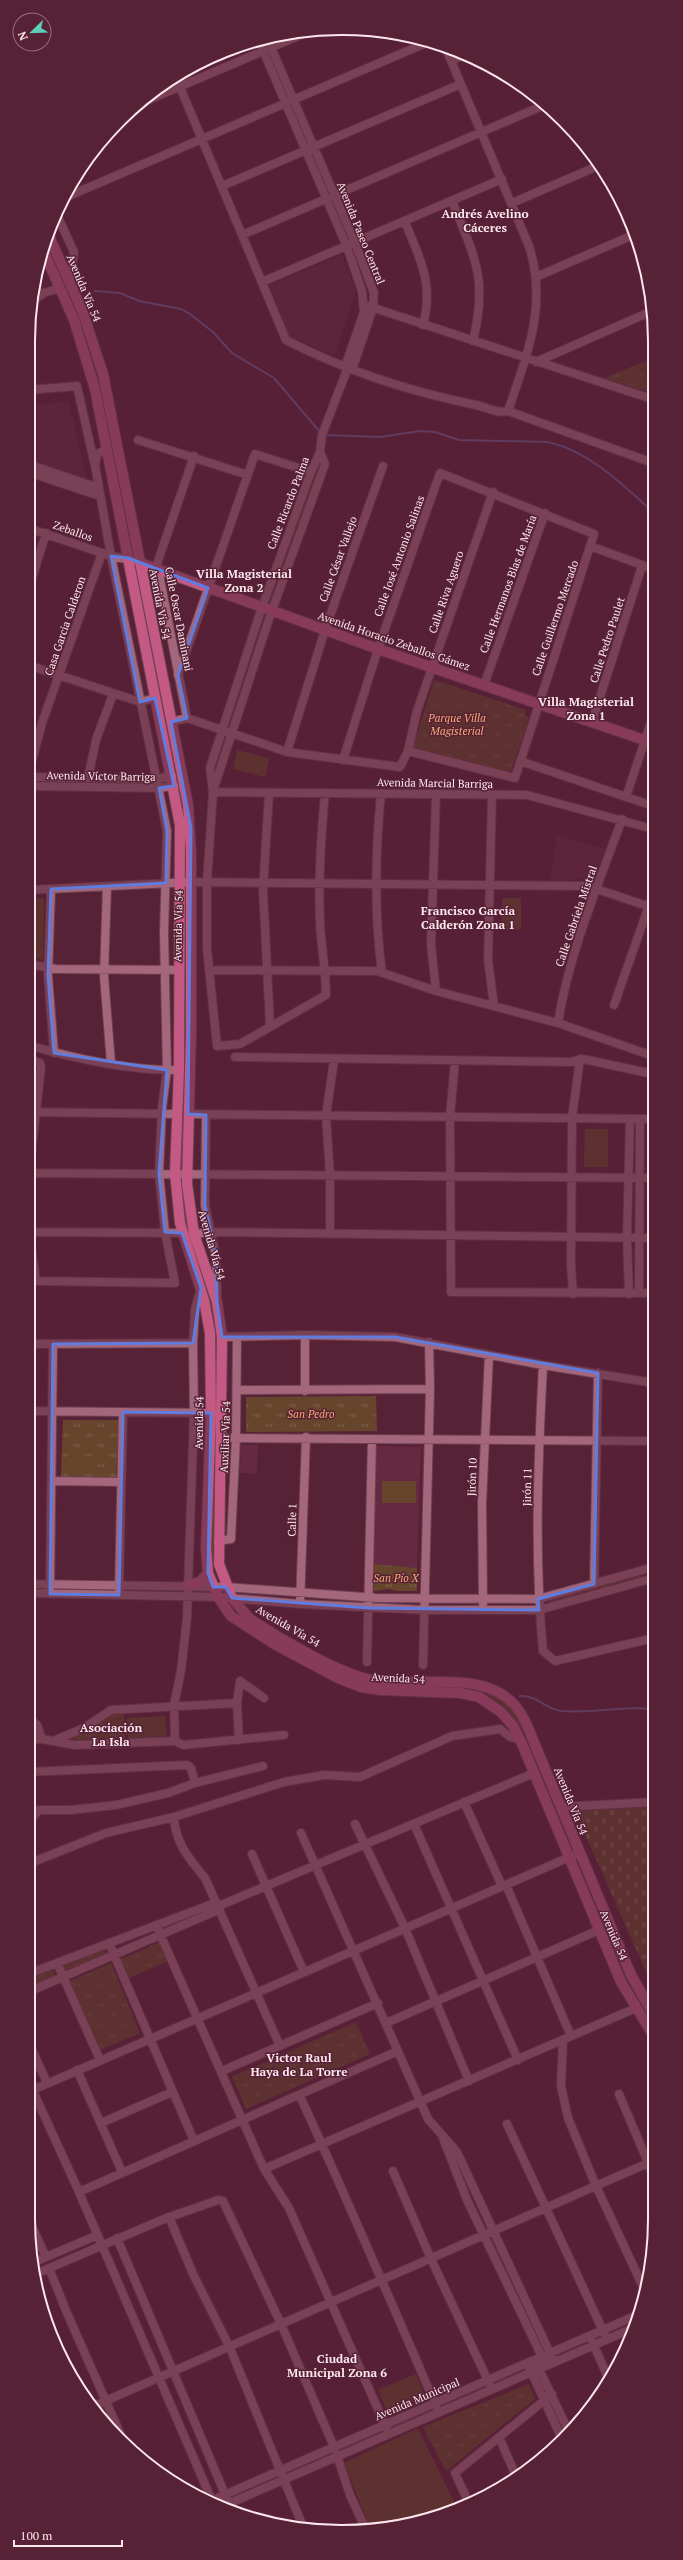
<svg xmlns="http://www.w3.org/2000/svg" width="683" height="2560" viewBox="0 0 683 2560" font-family="'PT Serif',serif">
  <style>
    .built { fill: #662942 }
    .grass { fill: url(#grass-tufts) }
    .cemetery { fill: url(#cemetery-stones) }
    .pitch { fill: #66452c }
    .lines { fill: none; stroke-linecap: round; stroke-linejoin: round }
    .stream { stroke: #6d5c92; stroke-width: 2 }
    .minor-casing { stroke: #6d4053; stroke-width: 10 }
    .major-casing { stroke: #6d4053; stroke-width: 12 }
    .minor { stroke: #a4667b; stroke-width: 8 }
    .major { stroke: #c45983; stroke-width: 10 }
    .marked { fill: none; stroke: #607cdf; stroke-width: 3; stroke-linejoin: round }
    .labels { text-anchor: middle; dominant-baseline: central; stroke-width: 3; stroke-linejoin: round; paint-order: stroke }
    .street-label { font-size: 11px; fill: #fde7ee; stroke: #572136 }
    .park-label { font-size: 11px; font-style: italic; fill: #f7ad72; stroke: #572136 }
    .neighbourhood-label { font-size: 12px; font-weight: bold; fill: #fde7ee; stroke: #572136 }
    .rim { fill: none; stroke: #fde7ee; stroke-width: 2 }
  </style>
  <defs>
    <pattern id="grass-tufts" width="24" height="20" patternUnits="userSpaceOnUse"><rect width="24" height="20" fill="#66452c"/><path d="M3 7l-1-3M5 7V3M7 7l1-3M15 17l-1-3M17 17v-4M19 17l1-3" fill="none" stroke="#7d604b"/></pattern>
    <pattern id="cemetery-stones" width="16" height="16" patternUnits="userSpaceOnUse"><rect width="16" height="16" fill="#66452c"/><path d="M2 7V4a2 2 0 0 1 4 0v3zM10 15v-3a2 2 0 0 1 4 0v3z" fill="#7d604b"/></pattern>
  </defs>
  <rect width="100%" height="100%" fill="#572136"/>
  <!-- built -->
  <path class="built" d="M 342,255 L 356,291 L 335,355 L 290,337 L 269,286 Z
    M 69,402 L 86,479 L 28,459 L 28,405 Z
    M 557,835 L 604,849 L 595,877 L 550,882 Z
    M 241,1445 L 258,1445 L 257,1474 L 240,1473 Z
    M 376,1446 L 421,1447 L 417,1568 L 374,1564 Z"/>
  <!-- grass -->
  <path class="grass" d="M 652,358 L 652,393 L 605,378 Z
    M 319,463 L 321,463 L 270,602 L 268,601 Z
    M 135,583 L 140,583 L 182,789 L 188,866 L 184,866 Z
    M 434,680 L 526,710 L 525,715 L 529,718 L 510,774 L 413,748 Z
    M 182,900 L 186,900 L 187,1070 L 182,1155 L 179,1155 Z
    M 179,1192 L 183,1192 L 187,1220 L 213,1301 L 218,1334 L 218,1438 L 213,1558 L 211,1558 L 214,1352 L 186,1233 Z
    M 376,1396 L 377,1431 L 246,1432 L 246,1397 Z
    M 63,1420 L 119,1420 L 116,1479 L 61,1478 Z
    M 374,1564 L 417,1568 L 417,1591 L 397,1591 L 389,1589 L 374,1591 Z
    M 641,1575 L 642,1577 L 551,1602 L 551,1600 Z
    M 236,1613 C 258,1633 333,1674 363,1682 C 416,1697 489,1665 522,1723 L 569,1836 L 564,1838 C 551,1805 525,1722 498,1702 C 482,1690 464,1688 444,1688 C 407,1688 374,1689 339,1675 C 326,1668 235,1622 236,1613 Z
    M 112,1714 L 124,1714 L 125,1739 L 75,1742 L 74,1735 Z
    M 584,1872 L 655,2024 L 655,2032 L 624,1979 L 579,1874 Z
    M 160,1942 L 168,1961 L 129,1978 L 121,1959 Z
    M 104,1949 L 107,1954 L 66,1973 L 63,1965 Z
    M 111,1963 L 140,2033 L 100,2050 L 70,1981 Z
    M 53,1969 L 55,1976 L 28,1988 L 28,1978 Z
    M 356,2022 L 370,2054 L 246,2109 L 232,2077 Z
    M 494,2241 L 543,2347 L 491,2242 Z
    M 529,2384 L 535,2399 L 446,2471 L 423,2427 Z"/>
  <!-- cemetery -->
  <path class="cemetery" d="M 654,1806 L 655,1992 L 573,1807 Z"/>
  <!-- pitch -->
  <path class="pitch" d="M 448,685 L 463,691 L 450,726 L 435,720 Z
    M 468,692 L 487,698 L 475,735 L 456,729 Z
    M 237,750 L 269,758 L 265,777 L 233,769 Z
    M 28,898 L 44,898 L 43,960 L 28,957 Z
    M 521,898 L 521,930 L 502,930 L 502,898 Z
    M 585,1129 L 608,1129 L 608,1167 L 584,1167 Z
    M 66,1456 L 97,1456 L 97,1474 L 66,1474 Z
    M 382,1481 L 416,1481 L 416,1503 L 382,1503 Z
    M 165,1716 L 167,1736 L 128,1738 L 127,1718 Z
    M 416,2374 L 425,2395 L 387,2411 L 378,2390 Z
    M 418,2428 L 457,2508 C 432,2521 399,2529 371,2530 L 344,2463 Z"/>
  <g class="lines">
    <!-- stream -->
    <path class="stream" d="M 95,291 L 120,293 L 139,301 L 181,309 L 190,314 L 213,332 L 232,353 L 274,378 L 320,432
      M 325,435 L 380,437 L 420,431 L 435,432 L 459,440 L 548,442 C 589,451 623,485 653,512
      M 520,1696 C 537,1695 545,1709 561,1711 C 587,1713 615,1708 641,1708 L 654,1710"/>
    <defs>
      <path id="minor" d="M 267,38 L 355,243 L 374,293 L 373,308 L 354,364 L 348,367
        M 259,41 L 347,247 L 362,291 L 364,312 L 347,361 L 348,367
        M 447,51 L 529,246 C 548,306 527,354 508,411
        M 451,61 L 461,56
        M 180,87 L 286,340 C 344,370 412,392 476,405 C 487,407 497,414 508,411 L 653,463
        M 139,104 L 310,31
        M 222,186 L 461,84
        M 64,198 L 426,43
        M 452,201 C 475,258 488,278 473,341
        M 512,203 L 598,166
        M 56,213 L 74,252 L 70,282
        M 405,222 C 420,259 434,283 423,325
        M 242,235 L 542,106
        M 536,277 L 633,235
        M 262,282 L 502,179
        M 33,292 L 44,293 L 60,288
        M 32,301 L 44,293
        M 368,306 L 652,399
        M 536,362 L 652,311
        M 28,390 L 77,386 L 94,462
        M 138,440 L 248,475
        M 28,464 L 99,488
        M 28,472 L 100,496
        M 28,528 L 111,556 L 132,560
        M 590,546 L 653,569
        M 28,591 L 46,533
        M 28,665 L 140,702 L 155,698
        M 178,675 L 255,454 L 311,472
        M 484,685 L 545,513
        M 187,718 L 157,564 L 194,456
        M 171,722 L 187,718 L 287,752 L 400,767 L 408,751 L 417,711 L 493,492
        M 592,722 L 642,566
        M 287,752 L 325,630 L 383,466
        M 343,760 L 378,649 L 440,473 L 594,534 L 515,778 L 408,751
        M 520,761 L 653,806
        M 28,776 L 42,723 L 102,553
        M 28,777 L 157,779 L 172,776
        M 88,778 L 96,740 L 113,694
        M 28,786 L 159,788 L 174,786
        M 213,791 L 270,616 L 325,464 L 320,452
        M 213,792 L 527,795 L 653,829
        M 269,793 L 263,890 L 270,1025
        M 325,793 C 321,836 318,879 320,922 C 321,946 326,970 326,995 L 240,1044 L 217,1046 L 207,949 L 207,882 L 213,792 L 210,768 L 260,613 L 311,472 L 320,452 L 322,435 L 348,367
        M 381,794 C 375,854 374,913 382,973
        M 436,795 L 431,944 L 436,991
        M 492,795 L 488,960 L 494,1006
        M 626,797 L 653,716
        M 107,886 L 104,976 L 111,1063
        M 51,889 L 48,975 L 54,1053
        M 28,890 L 191,882 L 588,886 L 653,908
        M 28,964 L 56,969 L 179,970
        M 209,970 L 377,971 L 436,991 L 558,1023 L 653,1056
        M 614,1005 L 653,894
        M 558,1023 C 569,953 598,886 622,819
        M 28,1045 C 76,1059 129,1071 179,1070
        M 235,1057 L 570,1062 L 583,1059 L 653,1074
        M 28,1059 L 40,1063 L 41,1067 L 29,1173 L 29,1232 L 36,1281 L 175,1283 L 165,1232 L 159,1173 L 162,1108 L 167,1070 L 164,932 L 167,831 L 111,556 L 95,465 L 97,454 L 108,449
        M 455,1060 L 450,1117 L 451,1292 L 654,1293
        M 28,1112 L 176,1114
        M 188,1114 L 653,1119
        M 206,1115 L 205,1205 L 216,1257 L 217,1295
        M 28,1173 L 654,1178
        M 28,1232 L 182,1233
        M 194,1234 L 210,1232 L 654,1238
        M 330,1234 L 330,1175 L 326,1116 L 334,1060
        M 639,1293 L 640,1119
        M 573,1294 L 571,1265 L 572,1118 L 580,1059
        M 629,1294 L 627,1237 L 630,1119
        M 305,1335 L 305,1391
        M 222,1337 L 305,1335 L 395,1337 L 543,1365 L 654,1383
        M 28,1344 L 193,1343
        M 543,1365 C 538,1461 534,1556 543,1651 L 555,1661 L 654,1638
        M 237,1390 L 430,1389
        M 28,1411 L 211,1413
        M 222,1438 L 654,1441
        M 53,1481 L 121,1482
        M 218,1541 L 231,1539 L 236,1438 L 237,1337
        M 654,1572 L 654,1495
        M 28,1584 L 226,1587 L 377,1598 L 538,1599 L 654,1567
        M 594,1584 L 598,1373
        M 50,1589 L 53,1344
        M 119,1589 L 123,1412
        M 28,1593 L 218,1597 L 300,1604 L 426,1610 L 539,1610 L 654,1578
        M 300,1604 L 306,1437
        M 483,1604 L 482,1503 L 489,1355
        M 367,1662 L 372,1439
        M 423,1665 L 430,1389 L 429,1342
        M 28,1717 L 37,1725 L 42,1739
        M 28,1740 L 42,1739 L 75,1745 L 175,1741 L 183,1745 L 284,1735
        M 239,1740 L 237,1703 L 240,1681 L 264,1698
        M 53,1741 L 84,1728 L 111,1710 L 237,1703
        M 175,1741 L 174,1705 L 181,1671 L 187,1618 L 194,1413 L 193,1343 L 195,1309 L 201,1288
        M 28,1772 L 187,1765 L 191,1768 L 195,1783
        M 464,1802 L 502,1886
        M 560,1807 L 654,1802
        M 174,1817 C 175,1842 189,1859 205,1878 L 280,2046
        M 28,1822 L 39,1810 L 71,1810 L 116,1805 L 168,1793 L 195,1783 L 263,1766
        M 355,1824 L 405,1928 L 469,2081
        M 414,1824 L 518,2060
        M 301,1833 L 428,2119 L 457,2152 L 554,2362
        M 252,1854 L 304,1972
        M 28,1864 L 106,1833 L 174,1817 L 284,1782 L 324,1775 L 360,1777 L 452,1736 L 500,1729 L 510,1737 L 520,1739
        M 506,1885 L 571,2036
        M 215,1903 L 221,1905 L 534,1773
        M 156,1925 L 264,2169 L 289,2208 L 389,2434
        M 109,1943 L 194,2141
        M 57,1963 L 100,2060
        M 28,1974 L 215,1903
        M 28,1992 L 218,1910 L 221,1905
        M 386,2023 L 599,1930
        M 28,2041 L 47,2083
        M 563,2041 L 561,2086 L 568,2118 L 596,2186 L 645,2291
        M 77,2070 L 122,2172
        M 222,2071 L 378,2003
        M 28,2080 L 79,2192 L 213,2503
        M 28,2092 L 579,1853
        M 619,2094 L 655,2179
        M 300,2096 C 347,2199 392,2304 437,2408
        M 101,2123 L 172,2092
        M 507,2124 L 605,2335
        M 443,2138 L 467,2200 L 544,2361
        M 264,2169 L 636,2008
        M 393,2171 L 431,2259 L 490,2385
        M 79,2192 L 398,2051
        M 169,2217 L 193,2274 L 230,2348 L 304,2529
        M 28,2218 L 46,2257
        M 117,2238 L 227,2499
        M 32,2263 L 98,2235
        M 49,2268 L 67,2313 L 124,2442
        M 33,2275 L 164,2219 L 218,2200 L 223,2201 L 281,2324 L 334,2447 L 350,2495 L 366,2530
        M 592,2341 L 609,2380
        M 537,2365 L 569,2432
        M 529,2367 L 562,2439
        M 94,2406 L 655,2160
        M 499,2437 L 516,2476
        M 468,2501 L 455,2473 L 552,2394
        M 208,2502 L 635,2316
        M 221,2507 L 631,2329"/>
      <path id="major" d="M 48,234 L 83,313 L 103,374 L 188,805 L 191,852 L 191,1034 L 187,1184 L 194,1234 L 217,1302 L 222,1337 L 219,1564 L 232,1598 L 250,1619 C 279,1638 331,1669 363,1678 C 410,1691 484,1665 517,1708 C 524,1717 529,1729 533,1740 L 631,1975 L 655,2017
        M 43,250 L 74,320 L 95,389 L 180,825 L 179,1070 L 175,1173 L 180,1223 L 204,1300 L 210,1333 L 211,1413 L 206,1548 L 208,1573 L 218,1597 L 231,1616 L 276,1645 L 338,1678 L 361,1687 L 380,1690 L 460,1693 L 479,1697 L 501,1712 L 513,1726 L 522,1744 L 621,1982 L 655,2038
        M 140,563 L 378,649 L 653,743
        M 187,1585 L 200,1582 L 208,1573"/>
    </defs>
    <!-- minor casing -->
    <use href="#minor" class="minor-casing"/>
    <!-- major casing -->
    <use href="#major" class="major-casing"/>
    <!-- minor -->
    <use href="#minor" class="minor"/>
    <!-- major -->
    <use href="#major" class="major"/>
  </g>
  <!-- marked area -->
  <path d="M0 0H683V2560H0ZM 111,556 L 128,558 L 208,588 L 178,675 L 187,718 L 171,722 L 191,828 L 188,1114 L 206,1115 L 205,1205 L 216,1257 L 217,1302 L 222,1337 L 395,1337 L 598,1373 L 594,1584 L 538,1599 L 539,1610 L 369,1608 L 232,1598 L 226,1587 L 213,1587 L 208,1573 L 211,1413 L 123,1412 L 119,1595 L 50,1594 L 53,1344 L 193,1343 L 201,1288 L 182,1233 L 165,1232 L 159,1173 L 167,1070 L 54,1053 L 48,975 L 51,889 L 166,883 L 167,831 L 159,788 L 174,786 L 155,698 L 140,702 Z" fill="#572136" fill-opacity=".55" fill-rule="evenodd"/>
  <path class="marked" d="M 111,556 L 128,558 L 208,588 L 178,675 L 187,718 L 171,722 L 191,828 L 188,1114 L 206,1115 L 205,1205 L 216,1257 L 217,1302 L 222,1337 L 395,1337 L 598,1373 L 594,1584 L 538,1599 L 539,1610 L 369,1608 L 232,1598 L 226,1587 L 213,1587 L 208,1573 L 211,1413 L 123,1412 L 119,1595 L 50,1594 L 53,1344 L 193,1343 L 201,1288 L 182,1233 L 165,1232 L 159,1173 L 167,1070 L 54,1053 L 48,975 L 51,889 L 166,883 L 167,831 L 159,788 L 174,786 L 155,698 L 140,702 Z"/>
  <g class="labels">
    <!-- street labels -->
    <g class="street-label">
      <text transform="translate(361 233) rotate(68)">Avenida Paseo Central</text>
      <text transform="translate(84 288) rotate(67)">Avenida Vía 54</text>
      <text transform="translate(288 503) rotate(-69)">Calle Ricardo Palma</text>
      <text transform="translate(73 531) rotate(19)">Zeballos</text>
      <text transform="translate(399 556) rotate(-70)">Calle José Antonio Salinas</text>
      <text transform="translate(338 559) rotate(-70)">Calle César Vallejo</text>
      <text transform="translate(508 584) rotate(-70)">Calle Hermanos Blas de María</text>
      <text transform="translate(446 592) rotate(-71)">Calle Riva Aguero</text>
      <text transform="translate(160 604) rotate(79)">Avenida Vía 54</text>
      <text transform="translate(555 618) rotate(-71)">Calle Guillermo Mercado</text>
      <text transform="translate(179 619) rotate(79)">Calle Oscar Daminani</text>
      <text transform="translate(65 626) rotate(-71)">Casa Garcia Calderon</text>
      <text transform="translate(607 640) rotate(-72)">Calle Pedro Paulet</text>
      <text transform="translate(394 641) rotate(19)">Avenida Horacio Zeballos Gámez</text>
      <text transform="translate(101 776) rotate(1)">Avenida Víctor Barriga</text>
      <text transform="translate(435 783) rotate(1)">Avenida Marcial Barriga</text>
      <text transform="translate(576 916) rotate(-71)">Calle Gabriela Mistral</text>
      <text transform="translate(178 926) rotate(-89)">Avenida Vía 54</text>
      <text transform="translate(212 1245) rotate(74)">Avenida Vía 54</text>
      <text transform="translate(199 1423) rotate(-89)">Avenida 54</text>
      <text transform="translate(225 1437) rotate(-88)">Auxiliar Vía 54</text>
      <text transform="translate(472 1477) rotate(-88)">Jirón 10</text>
      <text transform="translate(527 1487) rotate(-89)">Jirón 11</text>
      <text transform="translate(292 1520) rotate(-88)">Calle 1</text>
      <text transform="translate(288 1626) rotate(30)">Avenida Vía 54</text>
      <text transform="translate(398 1678) rotate(3)">Avenida 54</text>
      <text transform="translate(571 1801) rotate(68)">Avenida Vía 54</text>
      <text transform="translate(614 1935) rotate(67)">Avenida 54</text>
      <text transform="translate(417 2399) rotate(-23)">Avenida Municipal</text>
    </g>
    <!-- park labels -->
    <g class="park-label">
      <text x="457" y="718">Parque Villa<tspan x="457" dy="13">Magisterial</tspan></text>
      <text x="311" y="1414">San Pedro</text>
      <text x="396" y="1578">San Pío X</text>
    </g>
    <!-- neighbourhood labels -->
    <g class="neighbourhood-label">
      <text x="485" y="213">Andrés Avelino<tspan x="485" dy="14">Cáceres</tspan></text>
      <text x="244" y="573">Villa Magisterial<tspan x="244" dy="14">Zona 2</tspan></text>
      <text x="586" y="701">Villa Magisterial<tspan x="586" dy="14">Zona 1</tspan></text>
      <text x="468" y="910">Francisco García<tspan x="468" dy="14">Calderón Zona 1</tspan></text>
      <text x="111" y="1727">Asociación<tspan x="111" dy="14">La Isla</tspan></text>
      <text x="299" y="2057">Victor Raul<tspan x="299" dy="14">Haya de La Torre</tspan></text>
      <text x="337" y="2358">Ciudad<tspan x="337" dy="14">Municipal Zona 6</tspan></text>
    </g>
  </g>
  <!-- crop -->
  <path d="M0 0H683V2560H0ZM341 35H342A306 306 0 0 1 648 341V2219A306 306 0 0 1 342 2525H341A306 306 0 0 1 35 2219V341A306 306 0 0 1 341 35Z" fill="#572136" fill-rule="evenodd"/>
  <path class="rim" d="M341 35H342A306 306 0 0 1 648 341V2219A306 306 0 0 1 342 2525H341A306 306 0 0 1 35 2219V341A306 306 0 0 1 341 35Z"/>
  <!-- north arrow -->
  <g transform="translate(32 32) rotate(247)"><circle r="19" fill="#572136" stroke="#997080"/>
  <path d="M0-3L7 15L0 10L-7 15Z" fill="#5eceb8"/>
  <text y="-6" font-size="11" font-weight="bold" text-anchor="middle" fill="#fde7ee">N</text>
  </g>
  <!-- scale -->
  <path d="M14 2540v6h108v-6" fill="none" stroke="#fde7ee" stroke-width="2"/>
  <text x="20" y="2540" font-size="12" fill="#fde7ee" stroke="#572136" stroke-width="3" paint-order="stroke">100 m</text>
</svg>
